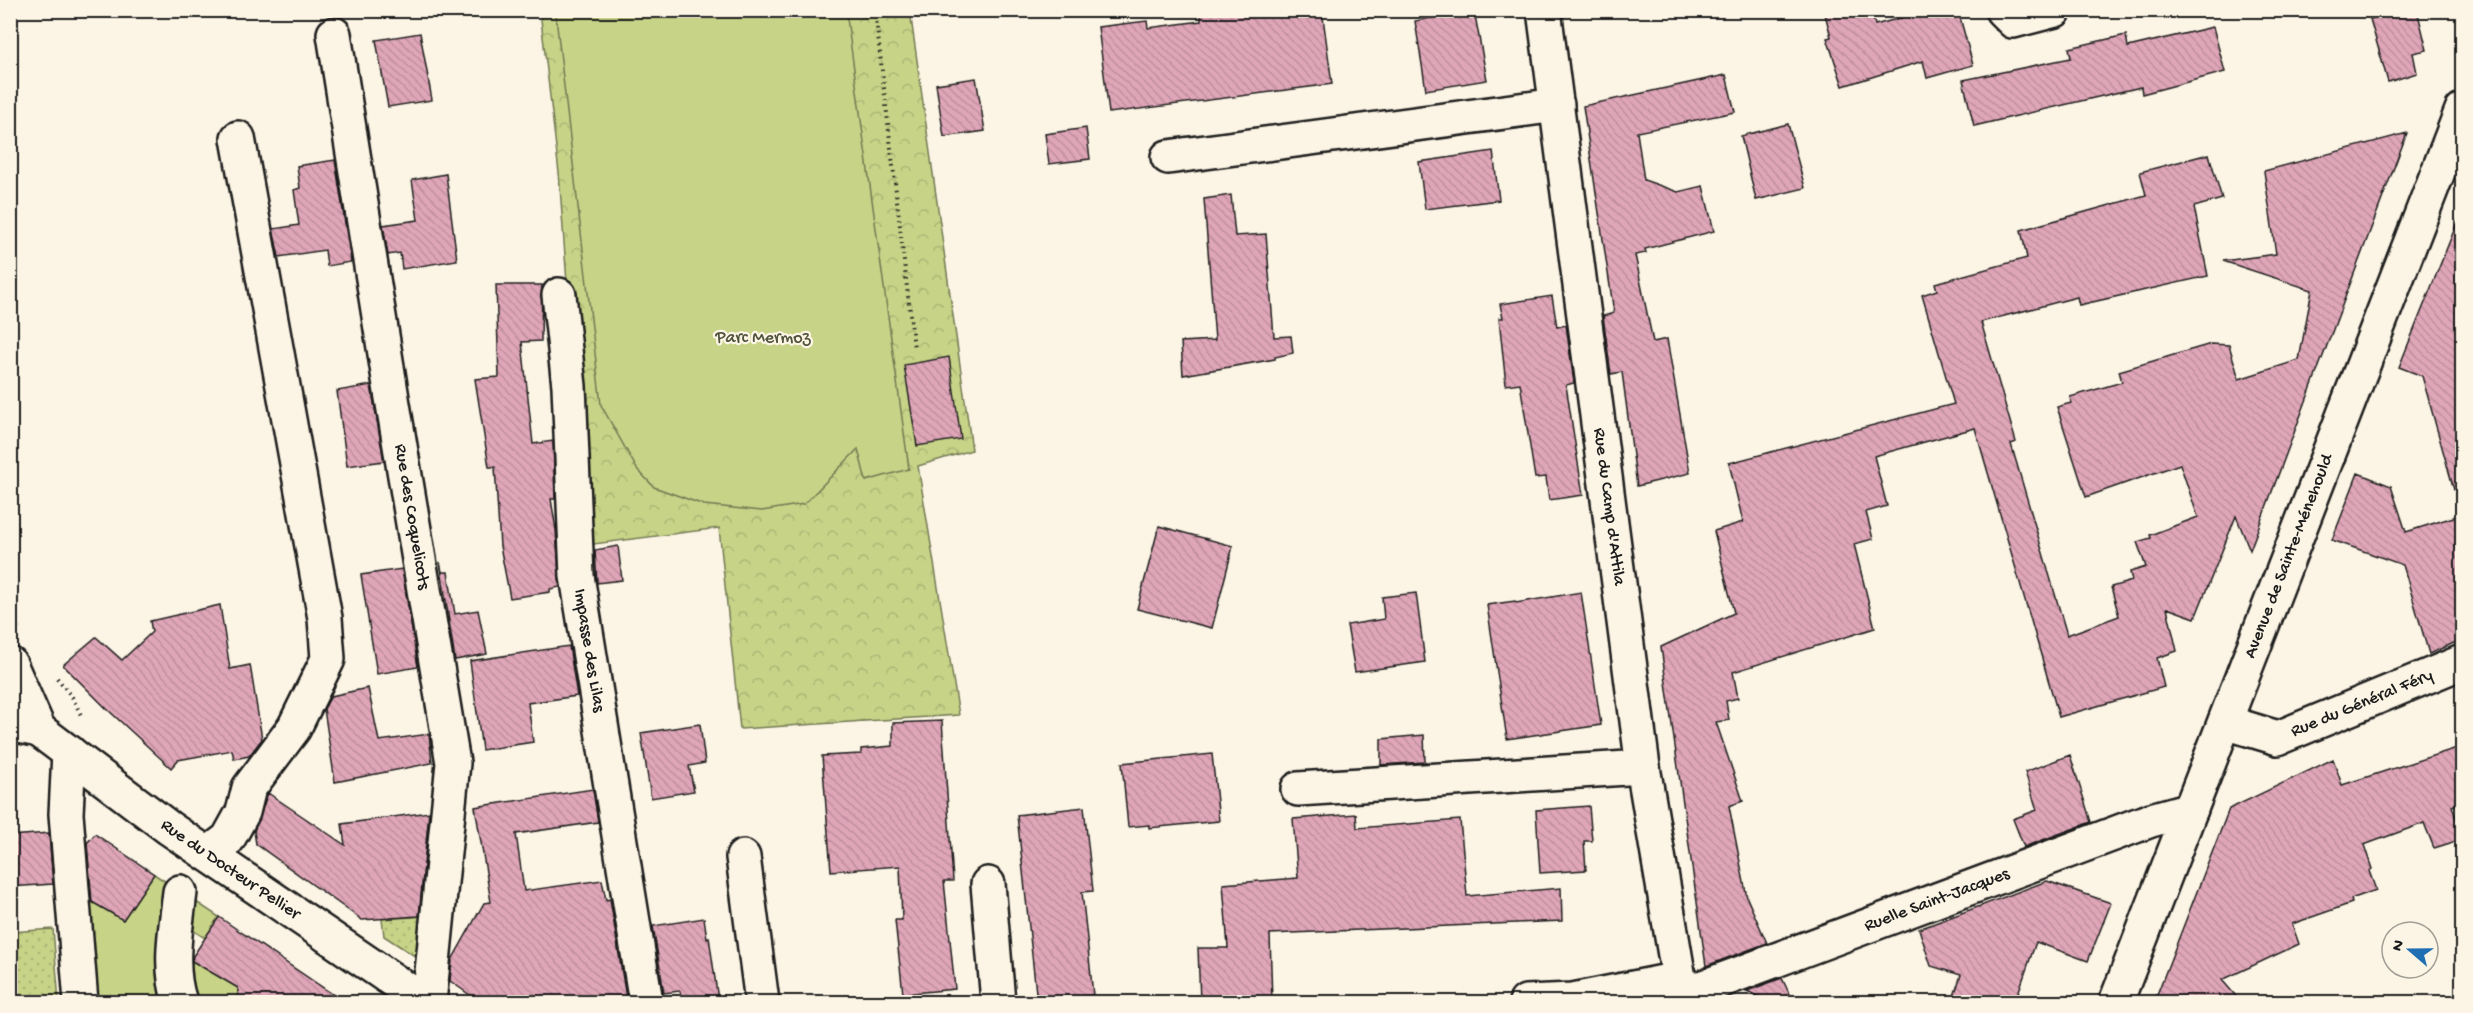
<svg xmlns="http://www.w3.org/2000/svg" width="2473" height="1013" viewBox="0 0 2473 1013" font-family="'Gochi Hand',sans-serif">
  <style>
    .grass { fill: url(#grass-dots); stroke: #727852; stroke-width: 1.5 }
    .forest { fill: url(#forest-crowns); stroke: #727852; stroke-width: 1.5 }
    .garden { fill: #c7d387; stroke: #727852; stroke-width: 1.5 }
    .building { fill: url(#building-back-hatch); stroke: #1c1c1c; stroke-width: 1.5 }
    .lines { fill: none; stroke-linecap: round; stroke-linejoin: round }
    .minor-casing { stroke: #1c1c1c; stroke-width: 38 }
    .major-casing { stroke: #1c1c1c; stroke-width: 38 }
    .path { stroke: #1c1c1c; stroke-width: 4; stroke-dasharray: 1.5 4.5; stroke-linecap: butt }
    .minor { stroke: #fcf5e5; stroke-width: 33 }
    .major { stroke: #fcf5e5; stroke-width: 33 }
    .labels { text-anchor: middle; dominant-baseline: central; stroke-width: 4.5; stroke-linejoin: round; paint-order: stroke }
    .park-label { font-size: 18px; fill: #4f533c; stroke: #fcf5e5 }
    .street-label { font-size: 18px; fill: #1c1c1c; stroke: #fcf5e5 }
  </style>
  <defs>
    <pattern id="grass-dots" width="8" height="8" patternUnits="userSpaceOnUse" patternTransform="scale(1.5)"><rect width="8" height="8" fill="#c7d387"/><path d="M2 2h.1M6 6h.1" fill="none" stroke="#aab574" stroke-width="1.8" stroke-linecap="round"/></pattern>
    <pattern id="forest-crowns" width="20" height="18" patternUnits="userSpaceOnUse" patternTransform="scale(1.5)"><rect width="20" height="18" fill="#c7d387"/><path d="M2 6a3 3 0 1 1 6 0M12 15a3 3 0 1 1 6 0" fill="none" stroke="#aab574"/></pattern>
    <pattern id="building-back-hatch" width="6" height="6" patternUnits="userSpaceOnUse" patternTransform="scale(1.5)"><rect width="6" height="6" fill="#dfa6b8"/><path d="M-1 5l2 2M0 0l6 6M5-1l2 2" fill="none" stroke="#bf8e9e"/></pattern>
  </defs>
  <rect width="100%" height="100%" fill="#fcf5e5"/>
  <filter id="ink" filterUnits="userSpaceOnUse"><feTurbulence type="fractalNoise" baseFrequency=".0167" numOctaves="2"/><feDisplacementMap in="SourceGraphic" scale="12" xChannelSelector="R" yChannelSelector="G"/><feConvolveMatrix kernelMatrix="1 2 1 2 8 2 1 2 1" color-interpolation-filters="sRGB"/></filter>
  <g filter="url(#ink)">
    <!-- grass -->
    <path class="grass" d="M 427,916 L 427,964 L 384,936 L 382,919 Z
      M 53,929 L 59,1002 L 11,1002 L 11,932 Z"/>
    <!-- forest -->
    <path class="forest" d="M 540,11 L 910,11 L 972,450 L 918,466 L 959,715 L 740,729 L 719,528 L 586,545 L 559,173 Z"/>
    <!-- garden -->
    <path class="garden" d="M 559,10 L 846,11 L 909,469 L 866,481 L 858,449 L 804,504 L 762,511 L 704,505 L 654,487 L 637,469 L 601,405 L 556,17 Z
      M 154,874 L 219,917 L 205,938 L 191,929 L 176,951 L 238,988 L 239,1002 L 97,1002 L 87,899 L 123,920 Z"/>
    <!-- building -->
    <path class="building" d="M 1229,10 L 1322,10 L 1332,84 L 1109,113 L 1098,27 L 1147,21 L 1148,28 L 1201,21 L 1201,14 Z
      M 1474,10 L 1487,80 L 1426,90 L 1415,21 Z
      M 1824,10 L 1871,10 L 1875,25 L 1929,10 L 1958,10 L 1973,65 L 1927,78 L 1923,61 L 1843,86 L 1827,38 L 1831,37 Z
      M 2374,10 L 2417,10 L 2427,50 L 2413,53 L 2417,73 L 2388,82 L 2370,19 L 2375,18 Z
      M 2213,27 L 2225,72 L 2142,94 L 2141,87 L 1974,126 L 1963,80 L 2071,58 L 2069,48 L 2126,35 L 2128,47 Z
      M 420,33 L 432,100 L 388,107 L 376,40 Z
      M 1726,75 L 1735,112 L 1637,132 L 1644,180 L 1678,192 L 1703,186 L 1714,231 L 1645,249 L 1646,253 L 1635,255 L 1653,342 L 1667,339 L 1690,473 L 1637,486 L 1622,372 L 1611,374 L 1603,316 L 1614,313 L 1583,106 Z
      M 976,78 L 985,131 L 944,137 L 936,84 Z
      M 1788,124 L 1805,188 L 1756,200 L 1741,136 Z
      M 1086,128 L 1090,159 L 1049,164 L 1045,134 Z
      M 2407,133 L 2250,550 L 2236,516 L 2195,618 L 2167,608 L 2177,651 L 2157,658 L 2164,687 L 2059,717 L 1975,428 L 1874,456 L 1887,506 L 1866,512 L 1873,539 L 1854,544 L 1875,628 L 1733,672 L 1738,698 L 1726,701 L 1729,720 L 1716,722 L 1743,801 L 1729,806 L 1747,898 L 1767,943 L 1706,966 L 1661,647 L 1734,613 L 1714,531 L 1743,522 L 1729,463 L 1954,404 L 1922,295 L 1937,290 L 1935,283 L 2027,258 L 2021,230 L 2146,195 L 2140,172 L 2209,154 L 2222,199 L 2194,207 L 2208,276 L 2079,305 L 2077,297 L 1981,322 L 2016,442 L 2011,444 L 2067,635 L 2119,616 L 2111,587 L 2132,581 L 2130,572 L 2146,567 L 2137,542 L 2151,538 L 2150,535 L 2198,517 L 2180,464 L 2086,497 L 2057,407 L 2071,403 L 2070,397 L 2122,382 L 2119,371 L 2211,344 L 2229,345 L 2239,379 L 2299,360 L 2312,290 L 2223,261 L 2276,254 L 2264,171 Z
      M 1493,151 L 1499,200 L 1425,209 L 1419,162 Z
      M 335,160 L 351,262 L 327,266 L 325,250 L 279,257 L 273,229 L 299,225 L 294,190 L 300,188 L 297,166 Z
      M 446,174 L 457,260 L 402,269 L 400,253 L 388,255 L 383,225 L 418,220 L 412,180 Z
      M 1231,195 L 1235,236 L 1266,234 L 1274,337 L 1291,336 L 1293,353 L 1275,357 L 1275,359 L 1183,375 L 1181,342 L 1215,340 L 1204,199 Z
      M 2461,213 L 2463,489 L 2454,490 L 2422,376 L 2399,367 Z
      M 496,285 L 542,285 L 541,341 L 522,342 L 533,444 L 553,441 L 555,499 L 551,499 L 556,530 L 560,587 L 550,589 L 550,592 L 510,598 L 500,546 L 495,467 L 489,467 L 475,379 L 499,377 Z
      M 1552,296 L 1557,327 L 1566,325 L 1574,383 L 1566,385 L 1583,495 L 1549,500 L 1546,477 L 1535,478 L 1520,383 L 1506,385 L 1499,318 L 1503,318 L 1500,304 Z
      M 949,357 L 961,439 L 917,446 L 904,365 Z
      M 371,385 L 384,461 L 347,466 L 337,391 Z
      M 2358,473 L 2391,486 L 2406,532 L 2463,514 L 2463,639 L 2429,654 L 2403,565 L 2332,540 Z
      M 1159,526 L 1233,546 L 1212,628 L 1137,609 Z
      M 618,546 L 622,580 L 597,583 L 595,550 Z
      M 440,562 L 442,572 L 448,572 L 455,614 L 478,610 L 487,654 L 455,660 Z
      M 402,569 L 418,667 L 377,674 L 361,575 Z
      M 1581,592 L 1601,725 L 1507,739 L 1487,605 L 1515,601 L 1516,603 Z
      M 1416,593 L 1425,662 L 1355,672 L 1347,625 L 1384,619 L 1382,597 Z
      M 220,605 L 230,669 L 250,665 L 262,739 L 249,756 L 234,759 L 232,750 L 178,760 L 171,768 L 107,709 L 63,665 L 96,637 L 122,660 L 152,632 L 150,621 Z
      M 569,646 L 577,696 L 528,703 L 533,742 L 482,750 L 470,661 Z
      M 368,688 L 379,741 L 429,734 L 432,763 L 335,782 L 324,709 L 331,696 Z
      M 942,721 L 953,881 L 944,881 L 955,989 L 903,994 L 895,920 L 902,920 L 900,866 L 831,871 L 822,756 L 861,754 L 861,749 L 893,746 L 893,723 Z
      M 700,724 L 705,763 L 689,766 L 694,791 L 651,798 L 641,733 Z
      M 1424,735 L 1425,762 L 1381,765 L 1381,739 Z
      M 2463,746 L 2463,802 L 2452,806 L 2463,839 L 2434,848 L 2424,823 L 2364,845 L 2372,869 L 2369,871 L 2376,890 L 2351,899 L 2352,903 L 2292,924 L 2299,944 L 2222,980 L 2241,1002 L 2171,1002 L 2156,997 L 2229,809 L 2333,759 L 2342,785 Z
      M 1212,754 L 1219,821 L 1149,828 L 1149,825 L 1128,827 L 1122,763 Z
      M 2070,755 L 2091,822 L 2024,847 L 2013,819 L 2037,810 L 2025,772 Z
      M 593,789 L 598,822 L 516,834 L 524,891 L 602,880 L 606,900 L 610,899 L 626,998 L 594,1002 L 480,1002 L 450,981 L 452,960 L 484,903 L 491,902 L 475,807 Z
      M 268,793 L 345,845 L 342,824 L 429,812 L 419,916 L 362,920 L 256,844 L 254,831 Z
      M 1589,806 L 1592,841 L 1584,841 L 1586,870 L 1540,873 L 1536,810 Z
      M 1084,807 L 1093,891 L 1082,892 L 1093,995 L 1037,1002 L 1017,815 Z
      M 1356,814 L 1357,828 L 1460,820 L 1467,896 L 1561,888 L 1562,921 L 1270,934 L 1272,1002 L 1200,1002 L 1198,948 L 1228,948 L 1223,884 L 1298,878 L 1293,819 Z
      M 49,833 L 53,884 L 10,887 L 10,836 Z
      M 95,834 L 154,874 L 123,920 L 92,902 L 87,843 Z
      M 2047,881 L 2111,903 L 2088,961 L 2036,942 L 2015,1002 L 1952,1002 L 1961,975 L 1931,966 L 1919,929 Z
      M 219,917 L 238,930 L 344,1002 L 238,1002 L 238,988 L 192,961 L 193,956 Z
      M 704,918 L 707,938 L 709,937 L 718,1000 L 682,1002 L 680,991 L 664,993 L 653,926 Z
      M 1782,978 L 1793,1002 L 1769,1002 L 1747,991 Z"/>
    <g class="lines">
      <defs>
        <g id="minor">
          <path id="s1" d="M 1544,10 L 1643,767 L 1683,1002"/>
          <path d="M 2002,10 L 2013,21 L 2055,10"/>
          <path id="s2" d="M 334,34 L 392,398 L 453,763 L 429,1002"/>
          <path d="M 1168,157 L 1557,105"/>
          <path id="s3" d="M 559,295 L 569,386 L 577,576 L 646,1002"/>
          <path id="s4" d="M 2225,722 L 2278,738 L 2462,662"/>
          <path d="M 10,724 L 39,730"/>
          <path d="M 69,752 L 66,814 L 81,1002"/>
          <path d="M 1298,789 L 1643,767"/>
          <path d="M 208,854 L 228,839 L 243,812 L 249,788 L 294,728 L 328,659 L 325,618 L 238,138"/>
          <path d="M 743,857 L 762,1002"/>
          <path d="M 988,884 L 998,1002"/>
          <path id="s5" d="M 1682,995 L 2151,820 L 2191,809"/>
          <path d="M 180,1002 C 168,967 176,928 180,892"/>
          <path d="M 1526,1002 L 1573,1000 L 1679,979"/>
        </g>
        <g id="major">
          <path id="s6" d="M 10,664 L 39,730 L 169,828 L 425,1002"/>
          <path id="s7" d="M 2116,1002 L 2462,110"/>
        </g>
      </defs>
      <!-- minor casing -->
      <use href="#minor" class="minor-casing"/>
      <!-- major casing -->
      <use href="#major" class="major-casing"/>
      <!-- path -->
      <path class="path" d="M 875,10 L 914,348
        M 10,618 L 19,629
        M 57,678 L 72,697 L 82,717"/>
      <!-- minor -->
      <use href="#minor" class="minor"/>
      <!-- major -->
      <use href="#major" class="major"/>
    </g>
  </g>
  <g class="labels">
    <!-- park labels -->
    <g class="park-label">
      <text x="763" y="338">Parc Mermoz</text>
    </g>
    <!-- street labels -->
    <g class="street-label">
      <text stroke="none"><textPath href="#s1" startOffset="501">Rue du Camp d'Attila</textPath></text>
      <text stroke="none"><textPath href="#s2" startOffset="489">Rue des Coquelicots</textPath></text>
      <text stroke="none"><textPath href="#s7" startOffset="478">Avenue de Sainte-Ménehould</textPath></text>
      <text stroke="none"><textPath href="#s3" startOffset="357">Impasse des Lilas</textPath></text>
      <text stroke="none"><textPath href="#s4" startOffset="146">Rue du Général Féry</textPath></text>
      <text stroke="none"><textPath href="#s6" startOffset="309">Rue du Docteur Pellier</textPath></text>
      <text stroke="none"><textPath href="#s5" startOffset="272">Ruelle Saint-Jacques</textPath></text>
    </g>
  </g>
  <!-- margin -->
  <rect width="2473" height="1013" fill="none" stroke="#fcf5e5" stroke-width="36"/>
  <rect x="18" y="18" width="2437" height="977" fill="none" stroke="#1c1c1c" stroke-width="2" filter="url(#ink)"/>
  <!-- north arrow -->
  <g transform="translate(2410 950) rotate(290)"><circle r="28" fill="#fcf5e5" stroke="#a29e95" stroke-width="1.5"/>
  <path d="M0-4.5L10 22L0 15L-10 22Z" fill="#1f6fb2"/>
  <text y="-9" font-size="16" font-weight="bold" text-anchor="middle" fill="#1c1c1c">N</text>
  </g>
</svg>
